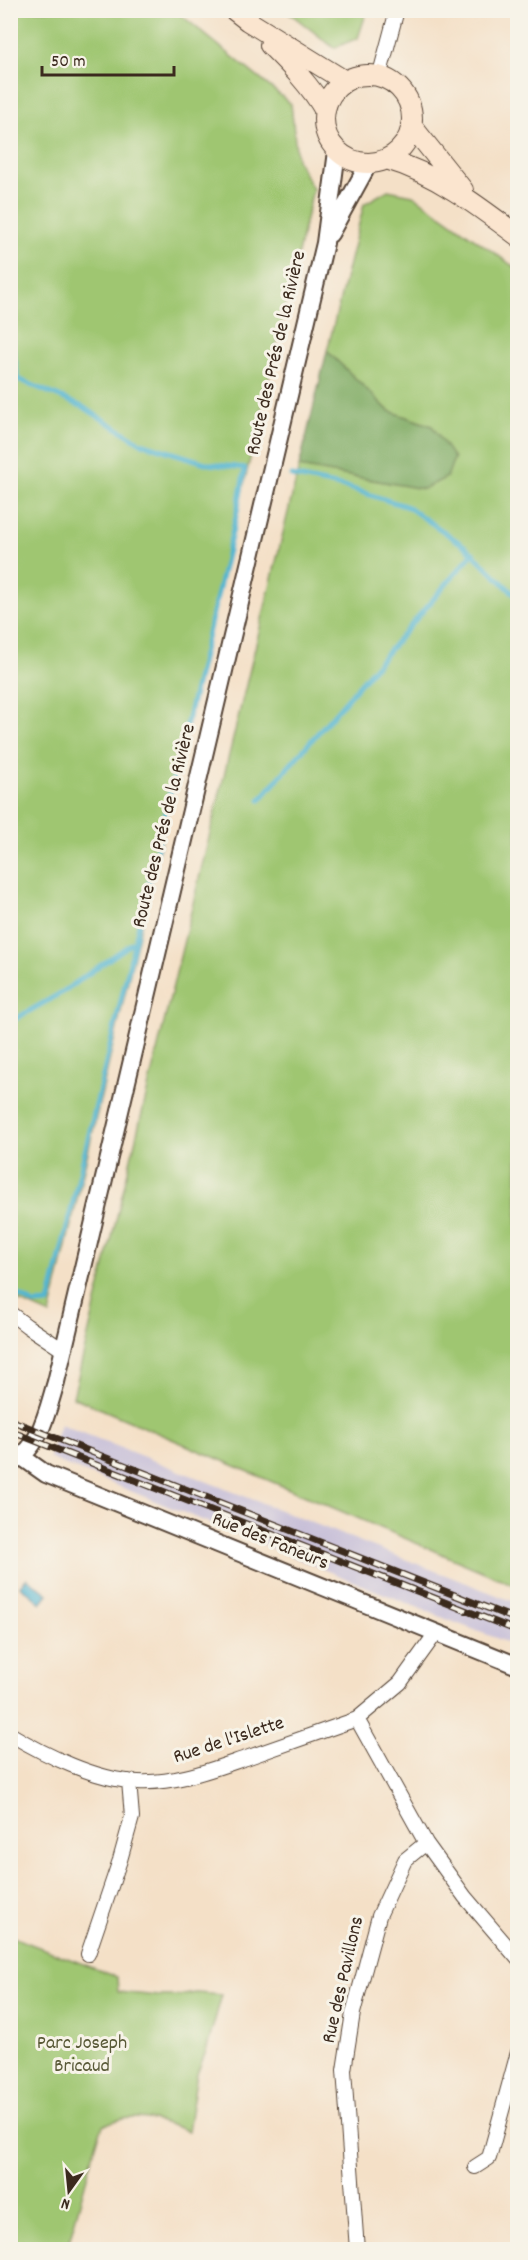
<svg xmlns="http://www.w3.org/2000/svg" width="528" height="2260" viewBox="0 0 528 2260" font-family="Dekko,sans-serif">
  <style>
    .industrial { fill: #c8c0d8 }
    .green { fill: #9fc671; stroke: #6d7848; stroke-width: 1.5 }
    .forest { fill: #7fab63; stroke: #5d6a40; stroke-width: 1.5 }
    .water { fill: #52b5d1; stroke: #467078; stroke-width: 1.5 }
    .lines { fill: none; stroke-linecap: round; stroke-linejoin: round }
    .stream { stroke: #52b5d1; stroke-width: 5 }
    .minor-casing { stroke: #574537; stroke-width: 16 }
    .tertiary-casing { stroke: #574537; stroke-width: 20 }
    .secondary-casing { stroke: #574537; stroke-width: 22 }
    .minor { stroke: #fff; stroke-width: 14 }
    .tertiary { stroke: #fff; stroke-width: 16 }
    .secondary { stroke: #fbe5cf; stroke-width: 20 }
    .rail-casing { stroke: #3b2a1e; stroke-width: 7 }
    .rail { stroke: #f7f3e8; stroke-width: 4.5; stroke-dasharray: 14; stroke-linecap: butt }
    .labels { text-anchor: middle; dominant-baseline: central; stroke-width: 6; stroke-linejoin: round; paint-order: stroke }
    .street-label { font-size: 20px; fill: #3b2a1e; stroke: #f7f3e8 }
    .park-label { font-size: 20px; fill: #595937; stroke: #f7f3e8 }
  </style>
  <rect width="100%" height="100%" fill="#f7f3e8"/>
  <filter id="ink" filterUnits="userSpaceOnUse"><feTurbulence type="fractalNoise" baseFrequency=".0167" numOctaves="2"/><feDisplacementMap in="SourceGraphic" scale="12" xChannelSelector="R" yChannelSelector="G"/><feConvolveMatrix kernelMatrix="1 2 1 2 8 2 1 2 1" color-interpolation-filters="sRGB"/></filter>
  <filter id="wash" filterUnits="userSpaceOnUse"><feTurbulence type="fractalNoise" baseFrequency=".008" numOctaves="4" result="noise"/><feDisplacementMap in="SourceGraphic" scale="24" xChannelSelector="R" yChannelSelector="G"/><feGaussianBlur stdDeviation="1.35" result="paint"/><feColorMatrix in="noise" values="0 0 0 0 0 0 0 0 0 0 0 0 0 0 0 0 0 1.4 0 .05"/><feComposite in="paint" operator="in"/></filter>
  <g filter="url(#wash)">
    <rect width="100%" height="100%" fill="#f4e0c7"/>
    <!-- industrial -->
    <path class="industrial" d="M 60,1424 L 517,1603 L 517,1646 L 456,1623 L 49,1458 Z"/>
    <!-- green -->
    <path class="green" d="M 11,10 L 176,11 L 291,104 L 297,159 L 313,189 L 50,1315 L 10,1297 Z
      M 287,11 L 367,11 L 358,38 L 334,48 Z
      M 388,190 L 413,195 L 517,269 L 517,1586 L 73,1397 L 299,467 L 423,489 L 432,426 L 389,411 L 327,351 L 364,204 Z
      M 10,1936 L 117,1977 L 118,1992 L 159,1996 L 178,1996 L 196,1993 L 222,1995 L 206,2051 L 197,2074 L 188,2131 C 161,2121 130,2110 103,2126 L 97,2141 L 67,2249 L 11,2249 Z"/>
    <!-- forest -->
    <path class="forest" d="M 327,351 L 389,411 L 432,426 L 454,458 L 447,477 L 424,489 L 299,467 Z"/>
    <!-- water -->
    <path class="water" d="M 27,1578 L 48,1594 L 41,1603 L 20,1586 Z"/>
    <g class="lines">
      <!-- stream -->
      <path class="stream" d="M 10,333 L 18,379 L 83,407 L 141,443 L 209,464 L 245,468 L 237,512 L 49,1303 L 34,1304 L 10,1290
        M 292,476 L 349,488 L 408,507 L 466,547 L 518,598
        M 260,800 L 473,553
        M 10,1022 L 61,993 L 135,941"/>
    </g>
  </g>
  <g filter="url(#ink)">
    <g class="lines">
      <defs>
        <path id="minor" d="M 379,77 L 397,10
          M 10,1313 L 27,1326 L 63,1350
          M 357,1719 L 400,1683 L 436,1633
          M 10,1734 C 45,1755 96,1780 138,1782 C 176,1784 213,1769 249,1757 C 285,1744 321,1732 357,1719 L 426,1843 L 465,1897 L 518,1959
          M 88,1954 L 120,1860 L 132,1817 L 129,1781
          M 475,2167 L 489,2158 L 518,2052
          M 357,2250 L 344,2070 L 353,2013 L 379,1916 L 405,1860 L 426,1843"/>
        <path id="tertiary" d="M 330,234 L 369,163
          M 22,1457 L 46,1474 L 518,1666
          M 10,1462 C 40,1452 48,1408 56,1382 L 325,243 L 337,151"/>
        <path id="secondary" d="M 234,10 L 248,21 L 345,81
          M 270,45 C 290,65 311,86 325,111
          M324 119a44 44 0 1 1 88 0a44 44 0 1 1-88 0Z
          M 411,125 L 463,190
          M 386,159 C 435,173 477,205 518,236"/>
      </defs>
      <!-- minor casing -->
      <use href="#minor" class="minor-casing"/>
      <!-- tertiary casing -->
      <use href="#tertiary" class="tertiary-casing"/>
      <!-- secondary casing -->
      <use href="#secondary" class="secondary-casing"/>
      <!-- minor -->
      <use href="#minor" class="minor"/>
      <!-- tertiary -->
      <use href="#tertiary" class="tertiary"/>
      <!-- secondary -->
      <use href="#secondary" class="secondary"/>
      <defs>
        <path id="rail" d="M 10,1420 L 518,1620
          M 10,1431 L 518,1631"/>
      </defs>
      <!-- rail casing -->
      <use href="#rail" class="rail-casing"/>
      <!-- rail -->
      <use href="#rail" class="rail"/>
    </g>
  </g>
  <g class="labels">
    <!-- street labels -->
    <g class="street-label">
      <text transform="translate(277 353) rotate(-77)">Route des Prés de la Rivière</text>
      <text transform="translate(165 826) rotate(-76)">Route des Prés de la Rivière</text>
      <text transform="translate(270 1542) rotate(22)">Rue des Faneurs</text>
      <text transform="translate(229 1741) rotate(-18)">Rue de l'Islette</text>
      <text transform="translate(344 1980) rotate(-77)">Rue des Pavillons</text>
    </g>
    <!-- park labels -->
    <g class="park-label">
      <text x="82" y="2044">Parc Joseph<tspan x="82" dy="23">Bricaud</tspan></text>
    </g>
  </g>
  <!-- margin -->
  <rect width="528" height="2260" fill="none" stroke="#f7f3e8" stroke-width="36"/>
  <!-- north arrow -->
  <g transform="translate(69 2191) rotate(195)" stroke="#f7f3e8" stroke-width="4.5" paint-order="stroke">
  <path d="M0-4.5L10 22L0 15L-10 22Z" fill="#3b2a1e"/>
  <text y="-9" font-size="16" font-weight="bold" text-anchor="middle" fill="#3b2a1e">N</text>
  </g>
  <!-- scale -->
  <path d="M42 66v9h132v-9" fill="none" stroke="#3b2a1e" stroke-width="3"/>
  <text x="51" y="66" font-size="18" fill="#3b2a1e" stroke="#f7f3e8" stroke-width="4.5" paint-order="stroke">50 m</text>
</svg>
